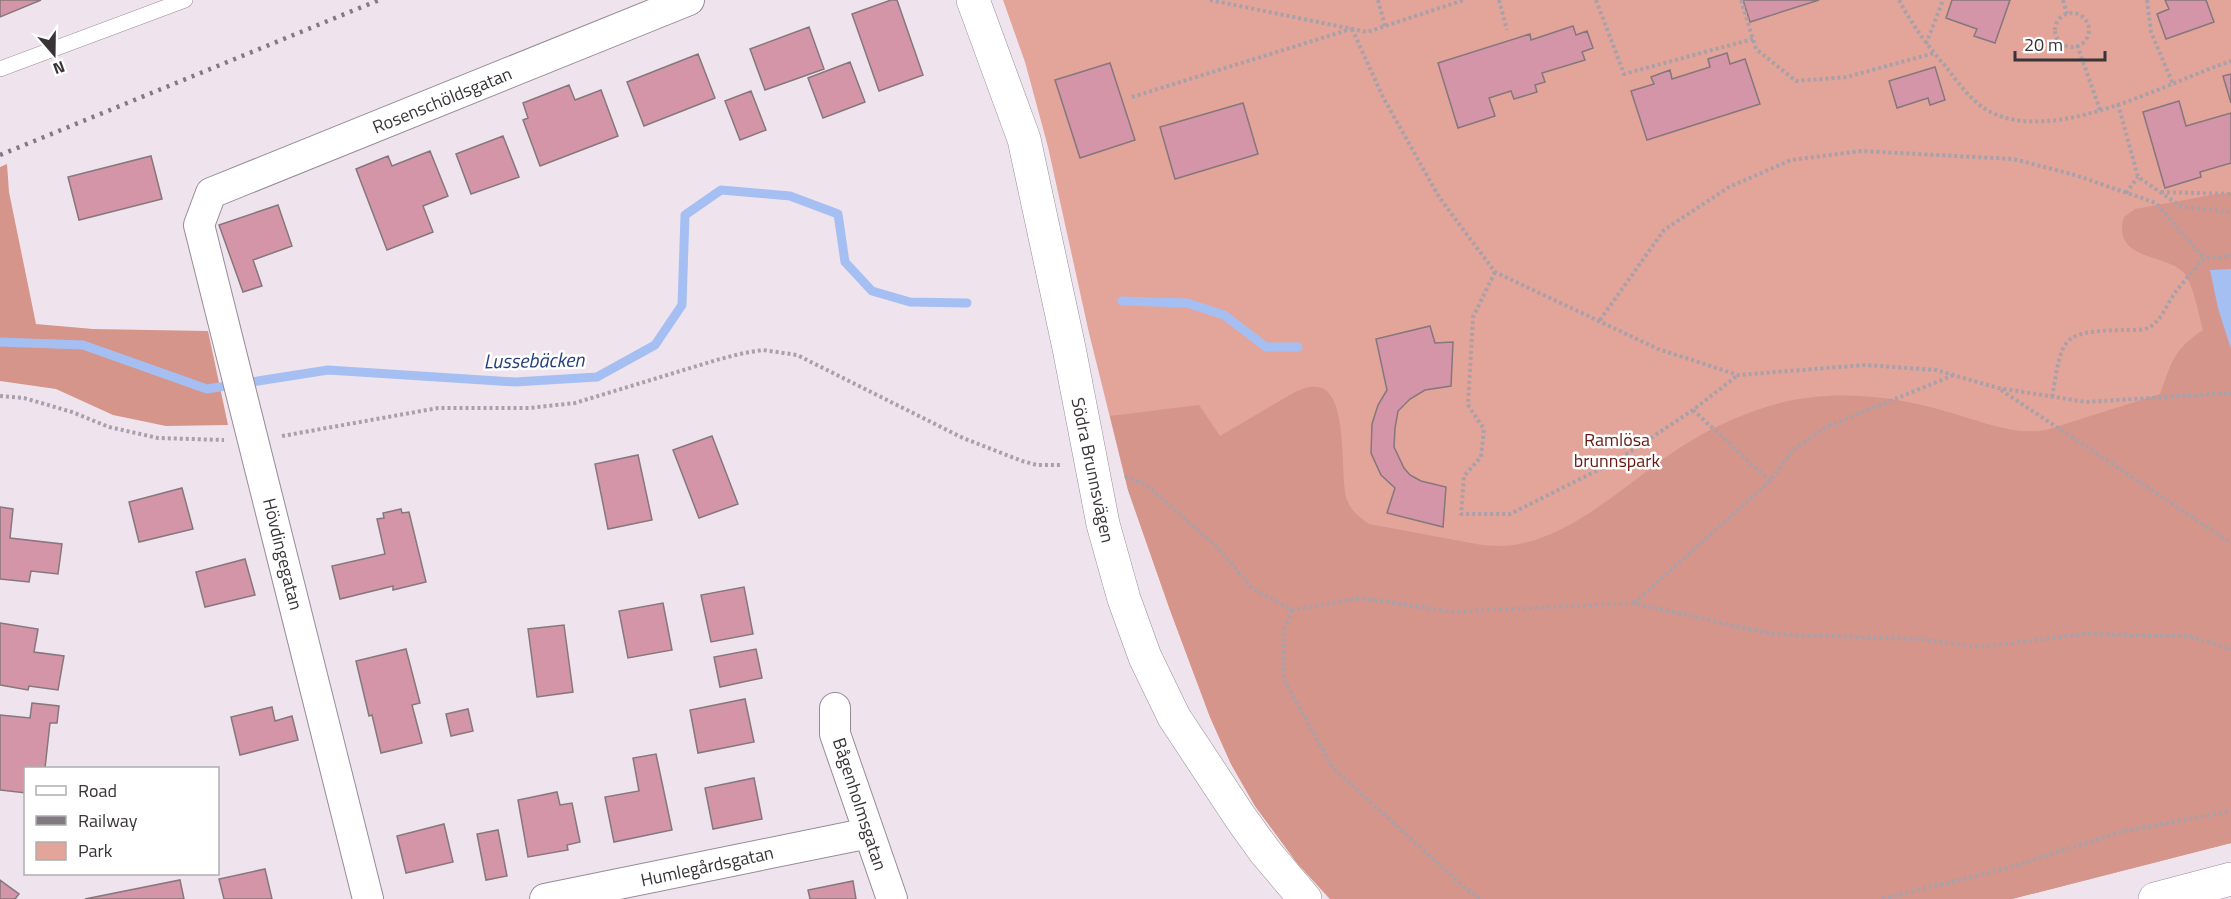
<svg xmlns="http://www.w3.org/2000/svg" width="2231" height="899" viewBox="0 0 2231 899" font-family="'Titillium Web',sans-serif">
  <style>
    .green { fill: #e3a499 }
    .forest { fill: #d5958a }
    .water { fill: #a6bff3 }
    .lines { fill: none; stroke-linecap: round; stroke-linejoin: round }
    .stream { stroke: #a6bff3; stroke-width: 9 }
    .building { fill: #d495a9; stroke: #85777b; stroke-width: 1.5 }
    .lane-casing { stroke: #968c95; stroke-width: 16 }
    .street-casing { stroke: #968c95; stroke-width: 32 }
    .secondary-casing { stroke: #968c95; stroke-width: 34 }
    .path { stroke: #a9a1a9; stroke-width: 4; stroke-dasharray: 3 3; stroke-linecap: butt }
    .lane { stroke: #fff; stroke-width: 15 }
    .street { stroke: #fff; stroke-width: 30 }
    .secondary { stroke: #fff; stroke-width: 33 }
    .rail { stroke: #817a81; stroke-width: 4.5; stroke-dasharray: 3 6; stroke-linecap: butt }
    .labels { text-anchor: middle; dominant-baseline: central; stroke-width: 5; stroke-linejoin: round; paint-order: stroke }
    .street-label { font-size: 18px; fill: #383438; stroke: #fff }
    .park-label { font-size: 18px; fill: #641810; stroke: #fff }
    .water-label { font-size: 20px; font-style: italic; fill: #253f7d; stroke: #fff }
  </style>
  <rect width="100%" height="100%" fill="#efe4ee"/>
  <!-- green -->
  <path class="green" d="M 1003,0 L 2231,0 L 2231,843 L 2012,899 L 1330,899 L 1297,863 L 1255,806 L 1231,764 L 1210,717 L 1170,610 L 1128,490 L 1089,333 L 1048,147 L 1025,62 Z"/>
  <!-- forest -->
  <path class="forest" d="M 7,164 L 9,192 L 36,324 L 93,329 L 208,331 L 228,425 L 166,426 L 113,415 L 56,389 L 0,381 L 0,167 Z
    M 2231,193 L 2231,843 L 2012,899 L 1330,899 L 1297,863 L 1255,806 L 1231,764 L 1210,717 L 1170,610 L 1128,490 L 1110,416 L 1199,405 L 1220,436 L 1295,392 C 1303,389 1310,385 1318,387 C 1350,392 1339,477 1347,500 C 1351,511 1360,518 1369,524 L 1482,545 C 1558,556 1625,482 1684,445 C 1709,429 1738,416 1766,407 C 1822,389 1885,394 1941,410 C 1975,419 2011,436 2046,430 L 2160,394 C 2172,362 2172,351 2203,330 C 2199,316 2193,281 2183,272 C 2166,254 2111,260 2124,217 L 2135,209 L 2217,194 Z"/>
  <!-- water -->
  <path class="water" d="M 2231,269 L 2231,349 L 2218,308 L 2210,270 Z"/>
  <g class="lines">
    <!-- stream -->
    <path class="stream" d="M 1122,301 L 1187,303 L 1224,315 L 1266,347 L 1298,347
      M 0,342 L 83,345 L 207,389 L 328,370 L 515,382 L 597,377 L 655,345 L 682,305 L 685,215 L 721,190 L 790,196 L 838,214 L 845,262 L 872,291 L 910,302 L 967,303"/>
  </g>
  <!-- building -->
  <path class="building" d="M 0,0 L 41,0 L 0,17 Z
    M 891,0 L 897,0 L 923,75 L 879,91 L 852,14 Z
    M 1743,0 L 1819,0 L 1750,22 Z
    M 1952,0 L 2010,0 L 1995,43 L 1974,36 L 1977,29 L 1946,18 Z
    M 2165,0 L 2206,0 L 2214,22 L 2166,39 L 2157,14 L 2169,9 Z
    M 1573,26 L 1576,35 L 1587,31 L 1593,48 L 1582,52 L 1585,60 L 1542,73 L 1545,82 L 1535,85 L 1537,92 L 1514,99 L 1511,91 L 1489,98 L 1495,116 L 1458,128 L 1438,63 L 1530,34 L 1531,40 Z
    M 809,27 L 824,69 L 765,90 L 750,49 Z
    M 1727,53 L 1730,64 L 1745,59 L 1760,104 L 1647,140 L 1631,91 L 1654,84 L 1651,77 L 1670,70 L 1672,79 L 1710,67 L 1708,59 Z
    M 698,54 L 715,98 L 644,126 L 627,82 Z
    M 850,62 L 865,102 L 823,118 L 808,78 Z
    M 1110,63 L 1135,140 L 1080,158 L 1055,80 Z
    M 1935,67 L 1945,100 L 1930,105 L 1928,98 L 1897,108 L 1889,81 Z
    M 2231,74 L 2231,103 L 2223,76 Z
    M 569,85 L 575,100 L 601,90 L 618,136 L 540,166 L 523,120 L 528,118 L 523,103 Z
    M 751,91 L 766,130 L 740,140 L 725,101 Z
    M 2179,101 L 2186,126 L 2231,113 L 2231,163 L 2200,172 L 2201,177 L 2165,188 L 2143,112 Z
    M 1243,103 L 1258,154 L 1175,179 L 1160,127 Z
    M 503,136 L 519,177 L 471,194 L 456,154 Z
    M 430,151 L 448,196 L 423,206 L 433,232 L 387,250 L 356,169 L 388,156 L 392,166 Z
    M 151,156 L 162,199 L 79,220 L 68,177 Z
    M 278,205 L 292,246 L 253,260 L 262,286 L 243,292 L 219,225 Z
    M 1430,326 L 1435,343 L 1453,342 L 1451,386 L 1425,390 L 1410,399 L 1398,411 L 1395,428 L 1394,447 L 1404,468 L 1410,475 L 1421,481 L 1446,487 L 1443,527 L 1387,513 L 1395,488 L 1381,475 L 1371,453 L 1372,424 L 1378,405 L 1387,390 L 1376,339 Z
    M 712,436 L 738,504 L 699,518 L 673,450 Z
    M 638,455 L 652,520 L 608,529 L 595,464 Z
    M 182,488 L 193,529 L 139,542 L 129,502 Z
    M 0,507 L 13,509 L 10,538 L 62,544 L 58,574 L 31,571 L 29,582 L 0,579 Z
    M 401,509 L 402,513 L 409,512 L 426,582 L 393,590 L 393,586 L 340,599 L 332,566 L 385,554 L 377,519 L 384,518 L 383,513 Z
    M 245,559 L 255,595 L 205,607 L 196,572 Z
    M 744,587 L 753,634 L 711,642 L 701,595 Z
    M 663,603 L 672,650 L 628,658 L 619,611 Z
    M 0,623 L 38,629 L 34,652 L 64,656 L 58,690 L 29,686 L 28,690 L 0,685 Z
    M 564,625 L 573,692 L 537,697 L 528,629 Z
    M 406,649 L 420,703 L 412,705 L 422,743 L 381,753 L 372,715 L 369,716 L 356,661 Z
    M 756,649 L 762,678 L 720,687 L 714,657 Z
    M 745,699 L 754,742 L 698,753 L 690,710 Z
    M 32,703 L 59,706 L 57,723 L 50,723 L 45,768 L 26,768 L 26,793 L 0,790 L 0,715 L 30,718 Z
    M 272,707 L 275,721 L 292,716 L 298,740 L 240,755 L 231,717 Z
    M 468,709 L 473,731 L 451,736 L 446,714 Z
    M 656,754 L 672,830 L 614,842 L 605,797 L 639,791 L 633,758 Z
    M 754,778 L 762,819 L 713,829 L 705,788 Z
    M 557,792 L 560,805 L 572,803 L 580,842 L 567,845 L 568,850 L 528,857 L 518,800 Z
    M 444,824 L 453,862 L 406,873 L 397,836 Z
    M 498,830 L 507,876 L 486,880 L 477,834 Z
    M 265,869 L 272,899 L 224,899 L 219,879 Z
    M 0,880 L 19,894 L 15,899 L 0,899 Z
    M 180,880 L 184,899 L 85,899 Z
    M 853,881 L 856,899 L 810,899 L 808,890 Z"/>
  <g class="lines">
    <defs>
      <path id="lane" d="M 0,69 L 185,0"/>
      <path id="street" d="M 835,708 L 835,734 L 892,899
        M 368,899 L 199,225 L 211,193 L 689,0
        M 545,899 L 869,833"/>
      <path id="secondary" d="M 973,0 L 1024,139 L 1069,348 L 1103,524 L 1124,599 L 1145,657 L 1174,717 L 1240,817 L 1266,853 L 1305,899
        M 2155,899 L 2231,879"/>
    </defs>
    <!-- lane casing -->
    <use href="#lane" class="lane-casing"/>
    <!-- street casing -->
    <use href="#street" class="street-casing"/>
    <!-- secondary casing -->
    <use href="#secondary" class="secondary-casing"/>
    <!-- path -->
    <path class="path" d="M 1210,0 L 1367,32 L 1464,0
      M 1378,0 L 1385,26
      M 1499,0 L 1507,30
      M 1596,0 L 1624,74 L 1753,39
      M 1741,0 L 1756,49 L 1796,81 L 1847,77 L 1934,53
      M 1899,0 C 1912,25 1928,46 1946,67 C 1958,82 1970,100 1987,110 C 2052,148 2167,82 2231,61
      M 2063,0 L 2067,14
      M 2147,0 L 2151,32 L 2173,84
      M2055 30a17 17 0 1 1 34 0a17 17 0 1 1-34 0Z
      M 1352,29 L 1383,97 L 1439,197 L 1495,272 L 1658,349 L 1738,375 L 1865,365 L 1936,370 L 1998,388 L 2086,402 L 2231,393
      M 1926,44 L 1943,0
      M 2077,45 L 2100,110
      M 1132,97 L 1351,29
      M 2118,104 L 2138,177 L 2182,207 L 2231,212
      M 2161,192 L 2231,194
      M 2126,193 L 2138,177
      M 1495,272 L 1473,317 L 1468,405 L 1484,429 L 1481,457 L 1464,476 L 1461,514 L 1510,514 L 1616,461 L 1693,410 L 1738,375
      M 1600,320 L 1664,230 L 1729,187 L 1791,160 L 1861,151 L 2013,159 L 2075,175 L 2156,203 L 2204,258
      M 2001,390 L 2231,543
      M 0,396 L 24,398 L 72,412 L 109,427 L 158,438 L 224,440
      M 2052,397 C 2063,337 2059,332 2122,330 C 2131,330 2143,331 2150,327 C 2163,319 2168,301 2177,290 C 2186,279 2195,268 2204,258 L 2231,256
      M 1693,410 L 1770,481
      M 282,436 L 438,408 L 529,408 L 575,403 L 720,359 L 744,353 L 763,350 L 797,355 L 963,438 L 1022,461 L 1037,465 L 1061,465
      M 1125,476 L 1146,485 L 1217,547 L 1252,588 L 1292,610 L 1362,598 L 1452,612 L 1633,603 L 1771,634 L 1917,639 L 1981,647 L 2085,634 L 2188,636 L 2231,649
      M 1634,603 L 1770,481 L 1793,450 L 1826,427 L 1954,375
      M 1292,610 L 1284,630 L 1284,680 L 1333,768 L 1465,888 L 1480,899
      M 1882,899 L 2004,869 L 2124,831 L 2231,811"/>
    <!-- lane -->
    <use href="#lane" class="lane"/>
    <!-- street -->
    <use href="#street" class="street"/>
    <!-- secondary -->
    <use href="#secondary" class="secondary"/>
    <!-- rail -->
    <path class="rail" d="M 0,155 L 379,0"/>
  </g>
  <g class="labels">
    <!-- street labels -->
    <g class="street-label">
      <text transform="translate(442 100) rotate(-22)">Rosenschöldsgatan</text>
      <text transform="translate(1093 470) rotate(78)">Södra Brunnsvägen</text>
      <text transform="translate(283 554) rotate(76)">Hövdingegatan</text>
      <text transform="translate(860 804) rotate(72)">Bågenholmsgatan</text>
      <text transform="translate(707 866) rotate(-12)">Humlegårdsgatan</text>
    </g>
    <!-- park labels -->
    <g class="park-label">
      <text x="1617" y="439">Ramlösa<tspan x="1617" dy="21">brunnspark</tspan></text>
    </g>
    <!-- water labels -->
    <g class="water-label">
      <text transform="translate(534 360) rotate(-1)">Lussebäcken</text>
    </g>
  </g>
  <!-- legend -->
  <rect x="24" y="767" width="195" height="108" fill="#ffffff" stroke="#afaeaf" stroke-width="1.5"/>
  <rect x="36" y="786" width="30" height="9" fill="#ffffff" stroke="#afaeaf" stroke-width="1.5"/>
  <text x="78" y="797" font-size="18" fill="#383438">Road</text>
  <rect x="36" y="816" width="30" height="9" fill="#817a81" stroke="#afaeaf" stroke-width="1.5"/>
  <text x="78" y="827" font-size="18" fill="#383438">Railway</text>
  <rect x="36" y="842" width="30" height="18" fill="#e3a499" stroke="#afaeaf" stroke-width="1.5"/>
  <text x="78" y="857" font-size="18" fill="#383438">Park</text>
  <!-- north arrow -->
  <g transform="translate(54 54) rotate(160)" stroke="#ffffff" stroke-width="4.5" paint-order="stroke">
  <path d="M0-4.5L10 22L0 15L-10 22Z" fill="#383438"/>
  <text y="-9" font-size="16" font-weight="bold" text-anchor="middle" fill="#383438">N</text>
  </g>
  <!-- scale -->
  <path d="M2015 51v9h90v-9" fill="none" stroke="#383438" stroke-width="3"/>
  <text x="2024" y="51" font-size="18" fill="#383438" stroke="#ffffff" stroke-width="4.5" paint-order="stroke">20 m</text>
</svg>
